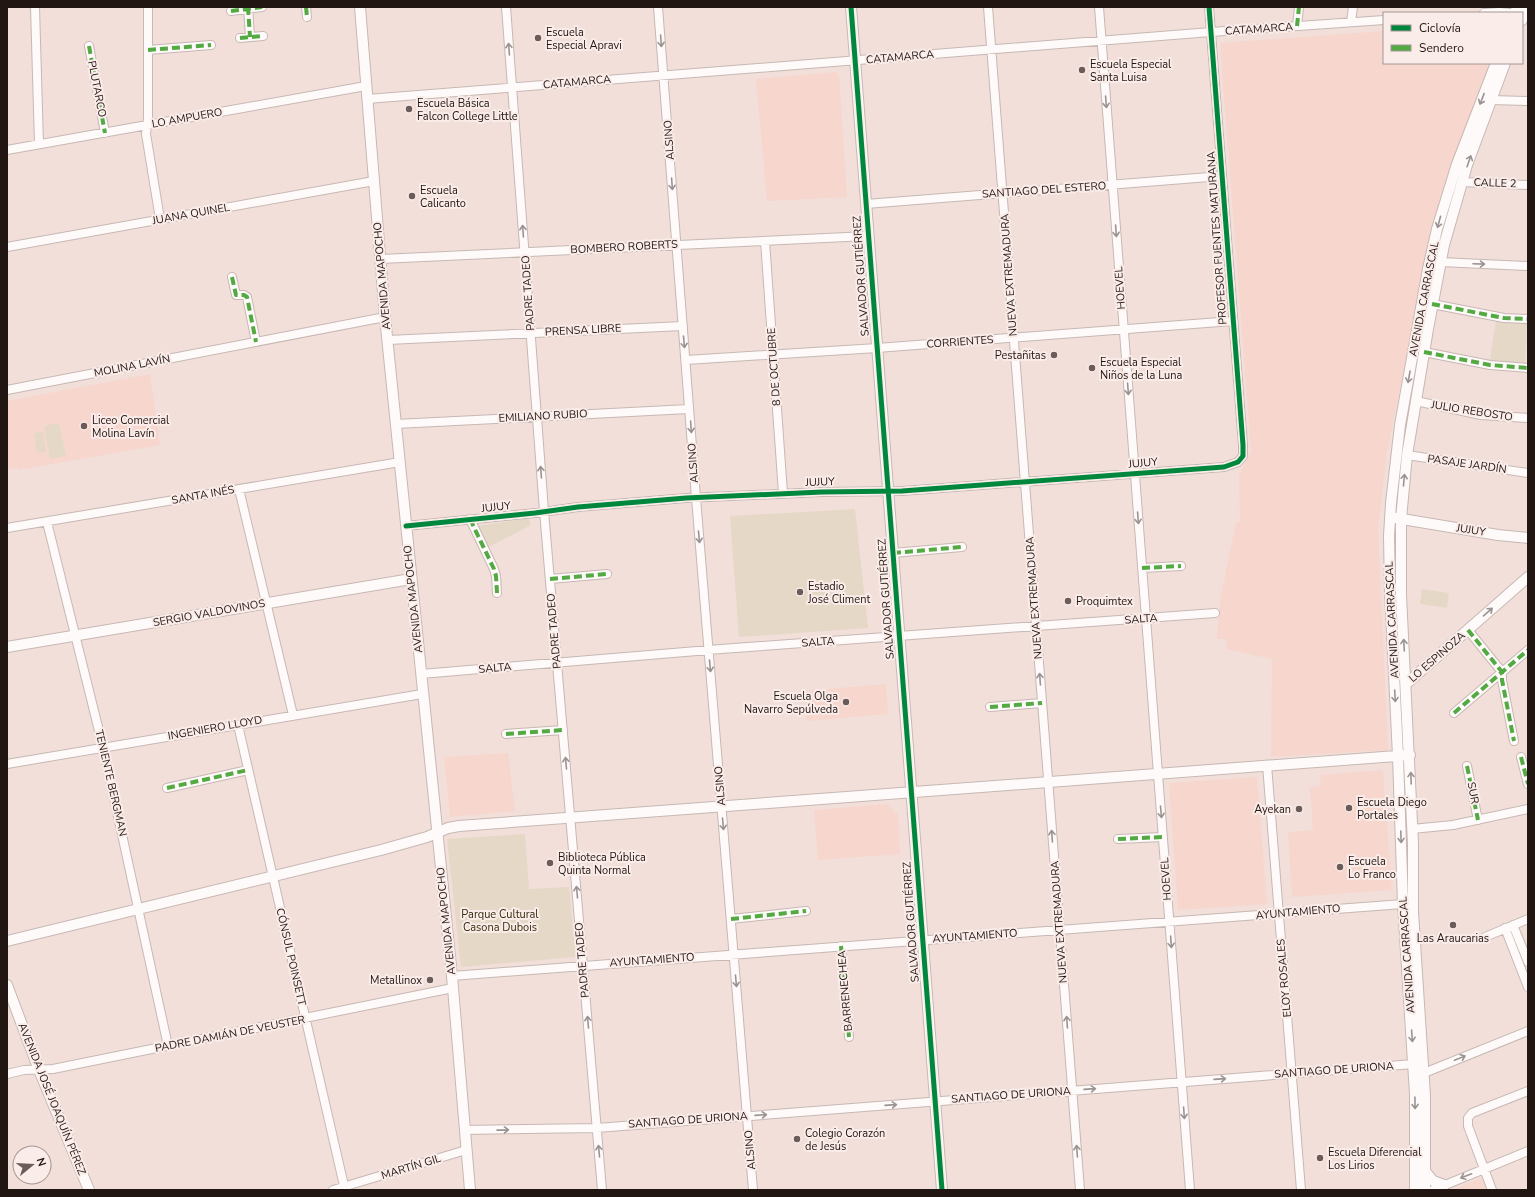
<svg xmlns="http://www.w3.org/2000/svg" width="1535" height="1197" viewBox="0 0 1535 1197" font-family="'Nunito Sans',sans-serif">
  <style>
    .built { fill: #f6d6cd }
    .green { fill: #e5d8c7 }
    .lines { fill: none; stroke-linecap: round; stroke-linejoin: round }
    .minor-casing { stroke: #c7b8b4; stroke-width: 10 }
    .major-casing { stroke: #c7b8b4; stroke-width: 12 }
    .minor { stroke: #fdfaf9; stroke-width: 8 }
    .major { stroke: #fdfaf9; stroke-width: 10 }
    .quiet { stroke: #53a942; stroke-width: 4; stroke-dasharray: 8 4; stroke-linecap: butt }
    .cycleway-casing { stroke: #faece8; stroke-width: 8 }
    .cycleway { stroke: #00873e; stroke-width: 5 }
    .oneway { stroke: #9a9392 }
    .poi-dot { fill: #6b5c59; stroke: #faece8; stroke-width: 1.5 }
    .labels { text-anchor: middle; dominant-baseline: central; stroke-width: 4; stroke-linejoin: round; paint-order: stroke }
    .street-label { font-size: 11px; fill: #221613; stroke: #faece8 }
    .poi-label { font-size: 11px; fill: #221613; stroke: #faece8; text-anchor: start }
    .park-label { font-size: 11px; fill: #372e0d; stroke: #faece8 }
  </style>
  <rect width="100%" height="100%" fill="#f2dfda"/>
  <!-- built -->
  <path class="built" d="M 1384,31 L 1384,63 L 1494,63 L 1432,233 L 1387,452 L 1378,529 L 1388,750 L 1271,757 L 1272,659 L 1226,649 L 1227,639 L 1217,639 L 1220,601 L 1236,523 L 1240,522 L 1239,475 L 1251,451 L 1220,43 Z
    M 836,72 L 839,75 L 847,197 L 767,201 L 756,79 Z
    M 150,374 L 160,445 L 19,470 L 17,468 L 7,470 L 7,401 Z
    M 886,684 L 888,714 L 807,721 L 804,691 Z
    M 508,753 L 515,811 L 450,817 L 444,757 Z
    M 1383,770 L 1392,890 L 1292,897 L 1288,832 L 1313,830 L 1310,787 L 1321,786 L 1320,775 Z
    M 1257,777 L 1267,904 L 1178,910 L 1169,783 Z
    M 887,804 L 898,815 L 900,854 L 818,860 L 814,810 Z
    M 1482,1178 L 1486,1190 L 1452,1190 Z"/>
  <!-- green -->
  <path class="green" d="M 1496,320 L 1527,322 L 1525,364 L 1505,364 L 1490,360 Z
    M 59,423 L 66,456 L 50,459 L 44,426 Z
    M 43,432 L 46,452 L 37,453 L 34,433 Z
    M 855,509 L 868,628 L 739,637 L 730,516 Z
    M 529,518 L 531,525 L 487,548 L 477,526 Z
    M 1422,589 L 1449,593 L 1447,608 L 1420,604 Z
    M 525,834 L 529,889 L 569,887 L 576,957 L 461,967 L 447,839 Z"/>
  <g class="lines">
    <defs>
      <path id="minor" d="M 35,7 L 39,144
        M 148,7 L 148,118 L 146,134 L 160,219
        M 248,7 L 250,37
        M 306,7 L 307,17
        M 506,7 L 544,511 L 602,1190
        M 658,7 L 696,498 L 753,1190
        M 988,7 L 1080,1190
        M 1099,7 L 1190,1190
        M 231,11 L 262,7
        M 1484,13 L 1499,12 L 1511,13
        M 1351,22 L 1353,7
        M 1297,26 L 1299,7
        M 240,38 L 263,36
        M 89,46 L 105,133
        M 148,50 L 211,45
        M 367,99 L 1211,32 L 1384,20
        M 1491,100 L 1528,101
        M 7,150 L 366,86
        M 1462,182 L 1528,185
        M 866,204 L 1222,176
        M 765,241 L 783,493
        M 7,247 L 374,181
        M 381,259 L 868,236
        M 1440,262 L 1528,266
        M 232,277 L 236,295 L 244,295 L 247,297 L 256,342
        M 1432,304 L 1504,318 L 1528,319
        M 388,340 L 683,326
        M 1424,352 L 1490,365 L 1528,368
        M 686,360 L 877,348 L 1233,321
        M 7,390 L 385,317
        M 1416,401 L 1481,415 L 1528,418
        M 396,424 L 689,409
        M 1407,455 L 1528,473
        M 239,489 L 293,715
        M 470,519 L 494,569 L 496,576 L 497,593
        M 47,522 L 103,747 L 168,1046
        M 406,526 L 535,513 L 578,507 L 686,498 L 822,492 L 902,491 L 1224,467 L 1238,462 L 1243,456 L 1243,445 L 1209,7
        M 7,528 L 400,462
        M 893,553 L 962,547
        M 1142,568 L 1181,566
        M 550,579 L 607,574
        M 1468,630 L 1502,672 L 1502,680 L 1514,741
        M 421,674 L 721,649 L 1215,613
        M 990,707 L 1042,703
        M 1454,713 L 1528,650
        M 238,725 L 345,1190
        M 506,734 L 563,730
        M 1521,757 L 1528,784
        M 7,764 L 422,694
        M 1267,765 L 1301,1190
        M 1467,766 L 1478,820
        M 167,788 L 248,770
        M 1412,829 L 1453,825 L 1528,809
        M 1118,839 L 1163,837
        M 731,919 L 806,911
        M 1513,925 L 1528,962
        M 1505,928 L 1528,987
        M 1485,937 L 1528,919
        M 841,946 L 849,1037
        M 452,976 L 1403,904
        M 1424,1073 L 1528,1031
        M 7,1074 L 24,1070 L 53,1069 L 453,988
        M 464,1130 L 597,1128 L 1414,1064
        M 333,1190 L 466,1150
        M 1433,1190 L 1528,1151
        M 1492,1190 L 1468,1126 L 1468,1118 L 1472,1113 L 1528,1091"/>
      <path id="major" d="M 360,7 L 385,317 L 452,976 L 470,1190
        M 851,7 L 942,1190
        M 1515,13 L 1517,7
        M 1522,20 L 1527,7
        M 1396,518 L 1498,535 L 1528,538
        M 7,647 L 411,579
        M 1406,684 L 1528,577
        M 7,941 L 381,850 L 427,837 L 448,828 L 459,826 L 1410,755
        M 7,985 L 39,1070 L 89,1190
        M 1425,1171 L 1433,1181 L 1444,1185
        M 1415,1190 L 1415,1094 L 1403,904 L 1398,756 L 1390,592 L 1389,536 L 1391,503 L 1400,425 L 1428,269 L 1437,229 L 1457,164 L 1496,63
        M 1425,1190 L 1425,1096 L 1413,912 L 1413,844 L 1401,595 L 1401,519 L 1407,455 L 1428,329 L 1444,245 L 1467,165 L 1505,63"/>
    </defs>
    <!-- minor casing -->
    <use href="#minor" class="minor-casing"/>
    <!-- major casing -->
    <use href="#major" class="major-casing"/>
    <!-- minor -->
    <use href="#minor" class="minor"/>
    <!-- major -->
    <use href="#major" class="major"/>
    <!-- quiet -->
    <path class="quiet" d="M 248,7 L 250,37
      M 306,7 L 307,17
      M 231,11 L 262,7
      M 1297,26 L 1299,7
      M 240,38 L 263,36
      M 89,46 L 105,133
      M 148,50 L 211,45
      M 232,277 L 236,295 L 244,295 L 247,297 L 256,342
      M 1432,304 L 1504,318 L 1528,319
      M 1424,352 L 1490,365 L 1528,368
      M 470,519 L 494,569 L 496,576 L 497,593
      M 893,553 L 962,547
      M 1142,568 L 1181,566
      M 550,579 L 607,574
      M 1468,630 L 1502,672 L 1502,680 L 1514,741
      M 990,707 L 1042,703
      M 1454,713 L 1528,650
      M 506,734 L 563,730
      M 1521,757 L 1528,784
      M 1467,766 L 1478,820
      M 167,788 L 248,770
      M 1118,839 L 1163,837
      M 731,919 L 806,911
      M 841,946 L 849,1037"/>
    <defs>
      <path id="cycleway" d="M 851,7 L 942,1190
        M 406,526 L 535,513 L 578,507 L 686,498 L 822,492 L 902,491 L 1224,467 L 1238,462 L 1243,456 L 1243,445 L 1209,7"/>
    </defs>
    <!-- cycleway casing -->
    <use href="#cycleway" class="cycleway-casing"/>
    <!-- cycleway -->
    <use href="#cycleway" class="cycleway"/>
  </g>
  <!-- one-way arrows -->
  <defs><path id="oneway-shaft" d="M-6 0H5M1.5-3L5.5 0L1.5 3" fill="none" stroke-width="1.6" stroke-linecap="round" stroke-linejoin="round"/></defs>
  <g class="oneway">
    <use href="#oneway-shaft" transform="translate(661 41) rotate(86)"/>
    <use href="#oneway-shaft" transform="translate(509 49) rotate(-94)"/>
    <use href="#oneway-shaft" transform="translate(1482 99) rotate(111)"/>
    <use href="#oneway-shaft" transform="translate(1106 102) rotate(86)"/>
    <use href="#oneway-shaft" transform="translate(1469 161) rotate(-71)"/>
    <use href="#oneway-shaft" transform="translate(672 184) rotate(86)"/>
    <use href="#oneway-shaft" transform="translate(1439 222) rotate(105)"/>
    <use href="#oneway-shaft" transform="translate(523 231) rotate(-94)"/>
    <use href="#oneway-shaft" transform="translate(1116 231) rotate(86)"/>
    <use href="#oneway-shaft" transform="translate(1479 264) rotate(2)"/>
    <use href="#oneway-shaft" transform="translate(684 342) rotate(85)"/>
    <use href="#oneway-shaft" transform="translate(1409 377) rotate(100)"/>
    <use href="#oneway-shaft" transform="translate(1128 389) rotate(86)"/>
    <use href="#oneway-shaft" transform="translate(691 427) rotate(86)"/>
    <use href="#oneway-shaft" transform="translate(541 472) rotate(-94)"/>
    <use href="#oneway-shaft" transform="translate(1404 480) rotate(-85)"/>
    <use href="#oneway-shaft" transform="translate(1138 518) rotate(86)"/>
    <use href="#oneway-shaft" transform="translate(699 537) rotate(85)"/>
    <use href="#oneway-shaft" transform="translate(1488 612) rotate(-41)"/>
    <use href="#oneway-shaft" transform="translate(1404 645) rotate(-93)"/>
    <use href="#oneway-shaft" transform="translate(710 666) rotate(85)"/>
    <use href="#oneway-shaft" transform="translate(1040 679) rotate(-94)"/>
    <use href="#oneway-shaft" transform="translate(1395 696) rotate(87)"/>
    <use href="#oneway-shaft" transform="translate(566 763) rotate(-95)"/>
    <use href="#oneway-shaft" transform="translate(1411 778) rotate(-92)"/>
    <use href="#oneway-shaft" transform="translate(1161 812) rotate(85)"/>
    <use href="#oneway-shaft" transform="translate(723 824) rotate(85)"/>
    <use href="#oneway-shaft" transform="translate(1052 836) rotate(-94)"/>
    <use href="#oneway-shaft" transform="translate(1401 837) rotate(88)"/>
    <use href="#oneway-shaft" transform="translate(577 892) rotate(-95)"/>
    <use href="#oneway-shaft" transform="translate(1171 942) rotate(86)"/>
    <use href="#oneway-shaft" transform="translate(736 981) rotate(85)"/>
    <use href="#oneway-shaft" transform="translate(588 1022) rotate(-95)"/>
    <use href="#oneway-shaft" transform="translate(1067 1022) rotate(-94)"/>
    <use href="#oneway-shaft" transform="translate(1412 1036) rotate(86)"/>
    <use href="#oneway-shaft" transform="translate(1460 1058) rotate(-22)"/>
    <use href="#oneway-shaft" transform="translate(1220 1079) rotate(-4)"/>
    <use href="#oneway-shaft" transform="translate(1090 1089) rotate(-4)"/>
    <use href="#oneway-shaft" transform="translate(1415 1103) rotate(89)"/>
    <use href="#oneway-shaft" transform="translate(891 1105) rotate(-4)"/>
    <use href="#oneway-shaft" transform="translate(1184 1113) rotate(86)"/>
    <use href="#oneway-shaft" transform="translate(761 1115) rotate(-4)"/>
    <use href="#oneway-shaft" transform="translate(503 1130) rotate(-1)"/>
    <use href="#oneway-shaft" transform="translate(599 1151) rotate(-95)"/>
    <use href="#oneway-shaft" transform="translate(1077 1151) rotate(-94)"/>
    <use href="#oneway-shaft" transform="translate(1466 1176) rotate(159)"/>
  </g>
  <!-- markers -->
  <g class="poi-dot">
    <circle cx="538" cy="38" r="4"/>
    <circle cx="1082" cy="70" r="4"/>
    <circle cx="409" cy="109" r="4"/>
    <circle cx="412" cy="196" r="4"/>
    <circle cx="1054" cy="355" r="4"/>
    <circle cx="1092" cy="368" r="4"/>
    <circle cx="84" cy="426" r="4"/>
    <circle cx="800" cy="592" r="4"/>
    <circle cx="1068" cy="601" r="4"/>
    <circle cx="846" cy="702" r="4"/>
    <circle cx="1349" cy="808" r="4"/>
    <circle cx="1299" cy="809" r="4"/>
    <circle cx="550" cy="863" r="4"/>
    <circle cx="1340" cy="867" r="4"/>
    <circle cx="1453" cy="925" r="4"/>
    <circle cx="430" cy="980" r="4"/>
    <circle cx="797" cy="1139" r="4"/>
    <circle cx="1320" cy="1158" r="4"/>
  </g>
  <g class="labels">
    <!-- street labels -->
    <g class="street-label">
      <text transform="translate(1259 29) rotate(-4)">CATAMARCA</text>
      <text transform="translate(900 57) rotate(-5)">CATAMARCA</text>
      <text transform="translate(577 82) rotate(-5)">CATAMARCA</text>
      <text transform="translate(97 89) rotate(79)">PLUTARCO</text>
      <text transform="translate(187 118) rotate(-10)">LO AMPUERO</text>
      <text transform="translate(669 140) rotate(-94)">ALSINO</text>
      <text transform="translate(1495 183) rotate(2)">CALLE 2</text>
      <text transform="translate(1044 190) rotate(-4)">SANTIAGO DEL ESTERO</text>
      <text transform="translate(191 214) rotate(-10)">JUANA QUINEL</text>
      <text transform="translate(1217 238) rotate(-94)">PROFESOR FUENTES MATURANA</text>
      <text transform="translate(624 247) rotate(-3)">BOMBERO ROBERTS</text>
      <text transform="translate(1009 275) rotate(-94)">NUEVA EXTREMADURA</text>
      <text transform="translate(382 276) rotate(-95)">AVENIDA MAPOCHO</text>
      <text transform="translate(861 276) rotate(-94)">SALVADOR GUTIÉRREZ</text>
      <text transform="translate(1120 288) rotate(-94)">HOEVEL</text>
      <text transform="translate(528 293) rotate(-94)">PADRE TADEO</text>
      <text transform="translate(1424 299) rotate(-79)">AVENIDA CARRASCAL</text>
      <text transform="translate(583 330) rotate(-3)">PRENSA LIBRE</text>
      <text transform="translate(960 342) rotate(-4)">CORRIENTES</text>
      <text transform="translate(132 366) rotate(-11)">MOLINA LAVÍN</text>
      <text transform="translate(774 367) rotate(-94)">8 DE OCTUBRE</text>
      <text transform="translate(1472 411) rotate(9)">JULIO REBOSTO</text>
      <text transform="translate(543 416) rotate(-3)">EMILIANO RUBIO</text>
      <text transform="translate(693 463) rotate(-94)">ALSINO</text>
      <text transform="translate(1143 463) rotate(-5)">JUJUY</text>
      <text transform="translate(1467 464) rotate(8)">PASAJE JARDÍN</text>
      <text transform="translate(820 482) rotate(-2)">JUJUY</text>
      <text transform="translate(203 495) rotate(-10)">SANTA INÉS</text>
      <text transform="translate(496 507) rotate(-6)">JUJUY</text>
      <text transform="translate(1471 530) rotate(9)">JUJUY</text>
      <text transform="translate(1034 598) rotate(-94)">NUEVA EXTREMADURA</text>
      <text transform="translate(413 599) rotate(-96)">AVENIDA MAPOCHO</text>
      <text transform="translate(886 599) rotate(-94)">SALVADOR GUTIÉRREZ</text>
      <text transform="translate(209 613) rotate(-10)">SERGIO VALDOVINOS</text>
      <text transform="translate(1141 619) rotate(-4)">SALTA</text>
      <text transform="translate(1392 620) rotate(-93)">AVENIDA CARRASCAL</text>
      <text transform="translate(554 631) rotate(-95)">PADRE TADEO</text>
      <text transform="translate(818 642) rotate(-4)">SALTA</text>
      <text transform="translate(1437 657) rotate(-41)">LO ESPINOZA</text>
      <text transform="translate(495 668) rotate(-5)">SALTA</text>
      <text transform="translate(215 728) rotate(-10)">INGENIERO LLOYD</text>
      <text transform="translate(111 783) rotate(77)">TENIENTE BERGMAN</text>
      <text transform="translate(720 786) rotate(-95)">ALSINO</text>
      <text transform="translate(1473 793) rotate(79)">SUR</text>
      <text transform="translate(1166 879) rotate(-94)">HOEVEL</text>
      <text transform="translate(1298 912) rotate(-5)">AYUNTAMIENTO</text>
      <text transform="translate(446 921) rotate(-96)">AVENIDA MAPOCHO</text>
      <text transform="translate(911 922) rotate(-94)">SALVADOR GUTIÉRREZ</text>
      <text transform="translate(1059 922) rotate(-94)">NUEVA EXTREMADURA</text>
      <text transform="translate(975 936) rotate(-4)">AYUNTAMIENTO</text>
      <text transform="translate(1407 955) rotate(-94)">AVENIDA CARRASCAL</text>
      <text transform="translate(291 957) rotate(77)">CÓNSUL POINSETT</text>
      <text transform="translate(582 960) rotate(-95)">PADRE TADEO</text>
      <text transform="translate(652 960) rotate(-4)">AYUNTAMIENTO</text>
      <text transform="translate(1284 978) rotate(-95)">ELOY ROSALES</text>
      <text transform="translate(845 991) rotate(-95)">BARRENECHEA</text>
      <text transform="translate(230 1034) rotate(-11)">PADRE DAMIÁN DE VEUSTER</text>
      <text transform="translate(1334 1070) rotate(-4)">SANTIAGO DE URIONA</text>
      <text transform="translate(1011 1095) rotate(-4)">SANTIAGO DE URIONA</text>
      <text transform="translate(52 1099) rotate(68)">AVENIDA JOSÉ JOAQUÍN PÉREZ</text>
      <text transform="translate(688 1120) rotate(-4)">SANTIAGO DE URIONA</text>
      <text transform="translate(750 1150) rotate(-95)">ALSINO</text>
      <text transform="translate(411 1167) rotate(-17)">MARTÍN GIL</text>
    </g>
    <!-- poi labels -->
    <g class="poi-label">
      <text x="546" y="32">Escuela<tspan x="546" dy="13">Especial Apravi</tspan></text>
      <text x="1090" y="64">Escuela Especial<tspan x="1090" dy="13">Santa Luisa</tspan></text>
      <text x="417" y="103">Escuela Básica<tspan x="417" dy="13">Falcon College Little</tspan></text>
      <text x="420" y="190">Escuela<tspan x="420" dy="13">Calicanto</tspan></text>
      <text x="1046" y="355" text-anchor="end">Pestañitas</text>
      <text x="1100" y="362">Escuela Especial<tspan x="1100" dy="13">Niños de la Luna</tspan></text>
      <text x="92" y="420">Liceo Comercial<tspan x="92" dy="13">Molina Lavín</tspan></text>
      <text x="808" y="586">Estadio<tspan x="808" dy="13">José Climent</tspan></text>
      <text x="1076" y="601">Proquimtex</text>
      <text x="838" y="696" text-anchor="end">Escuela Olga<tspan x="838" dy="13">Navarro Sepúlveda</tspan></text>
      <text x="1357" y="802">Escuela Diego<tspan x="1357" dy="13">Portales</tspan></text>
      <text x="1291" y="809" text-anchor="end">Ayekan</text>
      <text x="558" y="857">Biblioteca Pública<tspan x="558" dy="13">Quinta Normal</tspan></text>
      <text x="1348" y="861">Escuela<tspan x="1348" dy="13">Lo Franco</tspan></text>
      <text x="1453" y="938" text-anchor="middle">Las Araucarias</text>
      <text x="422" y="980" text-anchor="end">Metallinox</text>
      <text x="805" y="1133">Colegio Corazón<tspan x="805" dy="13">de Jesús</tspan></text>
      <text x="1328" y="1152">Escuela Diferencial<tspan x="1328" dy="13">Los Lirios</tspan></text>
    </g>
    <!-- park labels -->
    <g class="park-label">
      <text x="500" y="914">Parque Cultural<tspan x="500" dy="13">Casona Dubois</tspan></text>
    </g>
  </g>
  <!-- border -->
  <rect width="1535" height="1197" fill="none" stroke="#221613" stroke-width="16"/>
  <!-- legend -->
  <rect x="1383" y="12" width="140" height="52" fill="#faece8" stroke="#a49693"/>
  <rect x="1391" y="25" width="20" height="6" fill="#00873e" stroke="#a49693"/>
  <text x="1419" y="32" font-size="12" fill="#221613">Ciclovía</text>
  <rect x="1391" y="45" width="20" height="6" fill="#53a942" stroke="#a49693"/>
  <text x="1419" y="52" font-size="12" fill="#221613">Sendero</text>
  <!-- north arrow -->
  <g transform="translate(32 1165) rotate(72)"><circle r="19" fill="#faece8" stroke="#a49693"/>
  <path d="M0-3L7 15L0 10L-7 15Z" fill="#6b5c59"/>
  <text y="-6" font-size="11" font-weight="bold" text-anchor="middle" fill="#221613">N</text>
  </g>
</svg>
